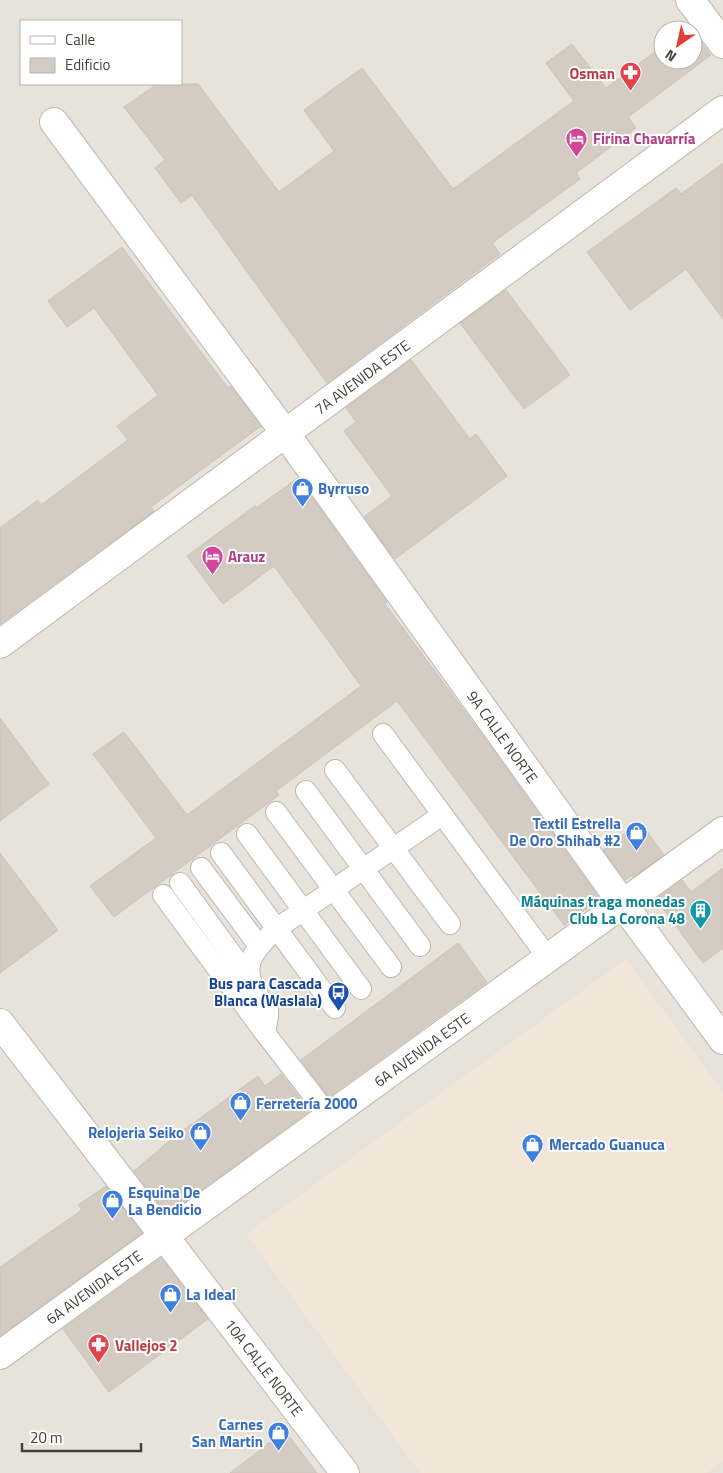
<svg xmlns="http://www.w3.org/2000/svg" width="723" height="1473" viewBox="0 0 723 1473" font-family="'Titillium Web',sans-serif">
  <style>
    .residential { fill: #e7e2da; fill-rule: evenodd }
    .commercial { fill: #f2e6d9 }
    .building { fill: #d4cbc2; stroke: #cec2b6 }
    .lines { fill: none; stroke-linecap: round; stroke-linejoin: round }
    .service-casing { stroke: #beb7af; stroke-width: 22 }
    .minor-casing { stroke: #beb7af; stroke-width: 30 }
    .tertiary-casing { stroke: #beb7af; stroke-width: 30 }
    .service { stroke: #fff; stroke-width: 20 }
    .minor { stroke: #fff; stroke-width: 28 }
    .tertiary { stroke: #fff; stroke-width: 28 }
    .labels { text-anchor: middle; dominant-baseline: central; stroke-width: 4; stroke-linejoin: round; paint-order: stroke }
    .health-label { font-size: 15px; font-weight: bold; fill: #be3a42; stroke: #fff; text-anchor: end }
    .hotel-label { font-size: 15px; font-weight: bold; fill: #b23c85; stroke: #fff; text-anchor: start }
    .street-label { font-size: 15px; fill: #47413a; stroke: #fff }
    .shop-label { font-size: 15px; font-weight: bold; fill: #366cbe; stroke: #fff; text-anchor: start }
    .culture-label { font-size: 15px; font-weight: bold; fill: #0d838f; stroke: #fff; text-anchor: end }
    .transit-label { font-size: 15px; font-weight: bold; fill: #164399; stroke: #fff; text-anchor: end }
  </style>
  <rect width="100%" height="100%" fill="#f4f0eb"/>
  <!-- residential -->
  <path class="residential" d="M 0,0 L 723,0 L 723,1473 L 0,1473 ZM 21,21 L 181,21 L 181,84 L 21,84 ZM 663,30 L 693,30 L 693,60 L 663,60 Z"/>
  <!-- commercial -->
  <path class="commercial" d="M 626,959 L 723,1092 L 723,1461 L 707,1473 L 420,1473 L 246,1234 Z"/>
  <!-- building -->
  <path class="building" d="M 693,31 L 711,55 L 628,117 L 636,128 L 576,173 L 580,179 L 492,243 L 500,254 L 327,383 L 192,195 L 181,203 L 155,168 L 165,160 L 124,107 L 157,84 L 198,84 L 279,192 L 334,151 L 304,110 L 362,68 L 453,189 L 574,101 L 546,63 L 572,44 L 606,88 L 663,46 L 663,60 L 693,60 Z
    M 723,163 L 723,319 L 686,269 L 630,310 L 587,252 L 676,188 L 681,194 Z
    M 122,247 L 228,388 L 231,386 L 261,426 L 151,507 L 154,511 L 0,624 L 0,528 L 38,500 L 41,505 L 128,440 L 117,426 L 158,395 L 94,308 L 67,327 L 48,301 Z
    M 506,290 L 570,375 L 524,409 L 460,323 Z
    M 411,360 L 470,439 L 476,434 L 507,476 L 395,559 L 364,517 L 392,496 L 344,431 L 356,422 L 346,408 Z
    M 298,478 L 387,602 L 385,604 L 483,736 L 600,899 L 564,925 L 397,701 L 276,791 L 279,795 L 114,917 L 90,886 L 156,838 L 93,754 L 124,732 L 187,815 L 361,686 L 274,566 L 223,604 L 187,556 L 255,506 L 256,508 Z
    M 0,718 L 49,784 L 0,821 Z
    M 640,822 L 664,855 L 633,877 L 632,875 L 625,880 L 603,850 Z
    M 0,853 L 58,930 L 0,973 Z
    M 723,868 L 723,948 L 703,963 L 656,899 L 682,880 L 691,892 Z
    M 458,943 L 487,982 L 329,1097 L 301,1060 Z
    M 281,1074 L 310,1111 L 167,1215 L 134,1171 L 174,1137 L 258,1076 L 265,1086 Z
    M 106,1186 L 142,1233 L 0,1336 L 0,1267 L 82,1210 L 78,1205 Z
    M 161,1258 L 208,1319 L 109,1392 L 63,1329 Z
    M 285,1431 L 317,1473 L 230,1473 Z"/>
  <g class="lines">
    <defs>
      <path id="service" d="M 383,734 L 548,958
        M 335,770 L 450,924
        M 306,791 L 420,946
        M 276,812 L 391,967
        M 247,834 L 361,989
        M 221,853 L 335,1008
        M 201,868 L 259,946
        M 180,883 L 249,978
        M 163,895 L 265,1033
        M 329,1116 L 265,1033 C 266,1027 269,1016 268,1010 C 266,1004 259,998 256,993 C 240,963 255,950 276,929 L 442,815"/>
      <g id="minor">
        <path d="M 690,0 L 723,44"/>
        <path id="s1" d="M 54,122 L 285,433 L 623,904 L 723,1040"/>
        <path id="s2" d="M 0,644 L 723,110"/>
        <path id="s3" d="M 0,1023 L 164,1236 L 345,1473"/>
      </g>
      <g id="tertiary">
        <path id="s4" d="M 0,1355 L 723,831"/>
      </g>
    </defs>
    <!-- service casing -->
    <use href="#service" class="service-casing"/>
    <!-- minor casing -->
    <use href="#minor" class="minor-casing"/>
    <!-- tertiary casing -->
    <use href="#tertiary" class="tertiary-casing"/>
    <!-- service -->
    <use href="#service" class="service"/>
    <!-- minor -->
    <use href="#minor" class="minor"/>
    <!-- tertiary -->
    <use href="#tertiary" class="tertiary"/>
  </g>
  <!-- icons -->
  <defs>
    <symbol id="pharmacy-pin" viewBox="-11 -11 22 30"><path d="M0 17L-7.5 6A9.5 9.5 0 1 1 7.5 6Z" fill="#e0444e" stroke="#fff"/><path d="M-2-6h4v4h4v4h-4v4h-4v-4h-4v-4h4Z" fill="#fff"/></symbol>
    <symbol id="hotel-pin" viewBox="-11 -11 22 30"><path d="M0 17L-7.5 6A9.5 9.5 0 1 1 7.5 6Z" fill="#d1479c" stroke="#fff"/><path d="M-6-4.5h1.5V1H6V5H4.5V3h-9V5H-6ZM-4 0a1.8 1.8 0 1 1 3.6 0ZM.5 0V-2.5h3Q6-2.5 6 0Z" fill="#fff"/></symbol>
    <symbol id="shop-pin" viewBox="-11 -11 22 30"><path d="M0 17L-7.5 6A9.5 9.5 0 1 1 7.5 6Z" fill="#3f7fe0" stroke="#fff"/><path d="M-5-2.5h2.3a2.7 3.5 0 0 1 5.4 0H5L5.5 6h-11ZM-1.5-2.5h3a1.5 2.3 0 0 0-3 0Z" fill="#fff"/></symbol>
    <symbol id="building-pin" viewBox="-11 -11 22 30"><path d="M0 17L-7.5 6A9.5 9.5 0 1 1 7.5 6Z" fill="#0f9aa8" stroke="#fff"/><path d="M-4-6H4V6H1V3H-1V6H-4ZM-2.5-4.3h1.7v1.8h-1.7ZM.8-4.3h1.7v1.8H.8ZM-2.5-1h1.7V.8h-1.7ZM.8-1h1.7V.8H.8Z" fill="#fff"/></symbol>
    <symbol id="bus-pin" viewBox="-11 -11 22 30"><path d="M0 17L-7.5 6A9.5 9.5 0 1 1 7.5 6Z" fill="#1a4fb4" stroke="#fff"/><path d="M-5-6H5V4H4V6H2V4H-2V6H-4V4H-5ZM-3.5-4V0h7V-4ZM-3.5 1.2v1.5H-2V1.2ZM2 1.2v1.5H3.5V1.2Z" fill="#fff"/></symbol>
  </defs>
  <g fill-rule="evenodd">
    <use href="#pharmacy-pin" x="618" y="60" width="25" height="34"/>
    <use href="#hotel-pin" x="564" y="126" width="25" height="34"/>
    <use href="#shop-pin" x="290" y="476" width="25" height="34"/>
    <use href="#hotel-pin" x="200" y="544" width="25" height="34"/>
    <use href="#shop-pin" x="624" y="820" width="25" height="34"/>
    <use href="#building-pin" x="688" y="898" width="25" height="34"/>
    <use href="#bus-pin" x="326" y="980" width="25" height="34"/>
    <use href="#shop-pin" x="228" y="1090" width="25" height="34"/>
    <use href="#shop-pin" x="188" y="1120" width="25" height="34"/>
    <use href="#shop-pin" x="520" y="1132" width="25" height="34"/>
    <use href="#shop-pin" x="100" y="1188" width="25" height="34"/>
    <use href="#shop-pin" x="158" y="1282" width="25" height="34"/>
    <use href="#pharmacy-pin" x="86" y="1332" width="25" height="34"/>
    <use href="#shop-pin" x="266" y="1420" width="25" height="34"/>
  </g>
  <g class="labels">
    <!-- health labels -->
    <g class="health-label">
      <text x="615" y="73">Osman</text>
      <text x="115" y="1345" text-anchor="start">Vallejos 2</text>
    </g>
    <!-- hotel labels -->
    <g class="hotel-label">
      <text x="593" y="138">Firina Chavarría</text>
      <text x="228" y="556">Arauz</text>
    </g>
    <!-- street labels -->
    <g class="street-label">
      <text stroke="none"><textPath href="#s2" startOffset="450">7A AVENIDA ESTE</textPath></text>
      <text stroke="none"><textPath href="#s1" startOffset="761">9A CALLE NORTE</textPath></text>
      <text stroke="none"><textPath href="#s4" startOffset="521">6A AVENIDA ESTE</textPath></text>
      <text stroke="none"><textPath href="#s4" startOffset="116">6A AVENIDA ESTE</textPath></text>
      <text stroke="none"><textPath href="#s3" startOffset="434">10A CALLE NORTE</textPath></text>
    </g>
    <!-- shop labels -->
    <g class="shop-label">
      <text x="318" y="488">Byrruso</text>
      <text x="621" y="823" text-anchor="end">Textil Estrella<tspan x="621" dy="17">De Oro Shihab #2</tspan></text>
      <text x="256" y="1103">Ferretería 2000</text>
      <text x="184" y="1132" text-anchor="end">Relojeria Seiko</text>
      <text x="549" y="1144">Mercado Guanuca</text>
      <text x="128" y="1192">Esquina De<tspan x="128" dy="17">La Bendicio</tspan></text>
      <text x="186" y="1294">La Ideal</text>
      <text x="263" y="1424" text-anchor="end">Carnes<tspan x="263" dy="17">San Martin</tspan></text>
    </g>
    <!-- culture labels -->
    <g class="culture-label">
      <text x="685" y="901">Máquinas traga monedas<tspan x="685" dy="17">Club La Corona 48</tspan></text>
    </g>
    <!-- transit labels -->
    <g class="transit-label">
      <text x="322" y="983">Bus para Cascada<tspan x="322" dy="17">Blanca (Waslala)</tspan></text>
    </g>
  </g>
  <!-- legend -->
  <rect x="20" y="20" width="162" height="65" fill="#ffffff" stroke="#b5b3b0"/>
  <rect x="30" y="36" width="25" height="8" fill="#ffffff" stroke="#b5b3b0"/>
  <text x="65" y="45" font-size="15" fill="#47413a">Calle</text>
  <rect x="30" y="58" width="25" height="15" fill="#d4cbc2" stroke="#b5b3b0"/>
  <text x="65" y="70" font-size="15" fill="#47413a">Edificio</text>
  <!-- north arrow -->
  <g transform="translate(678 45) rotate(214)"><circle r="24" fill="#ffffff" stroke="#b5b3b0"/>
  <path d="M0-4L9 19L0 12L-9 19Z" fill="#e04035"/>
  <text y="-8" font-size="14" font-weight="bold" text-anchor="middle" fill="#47413a">N</text>
  </g>
  <!-- scale -->
  <path d="M22 1443v8h119v-8" fill="none" stroke="#47413a" stroke-width="2.5"/>
  <text x="30" y="1443" font-size="15" fill="#47413a" stroke="#ffffff" stroke-width="4" paint-order="stroke">20 m</text>
</svg>
